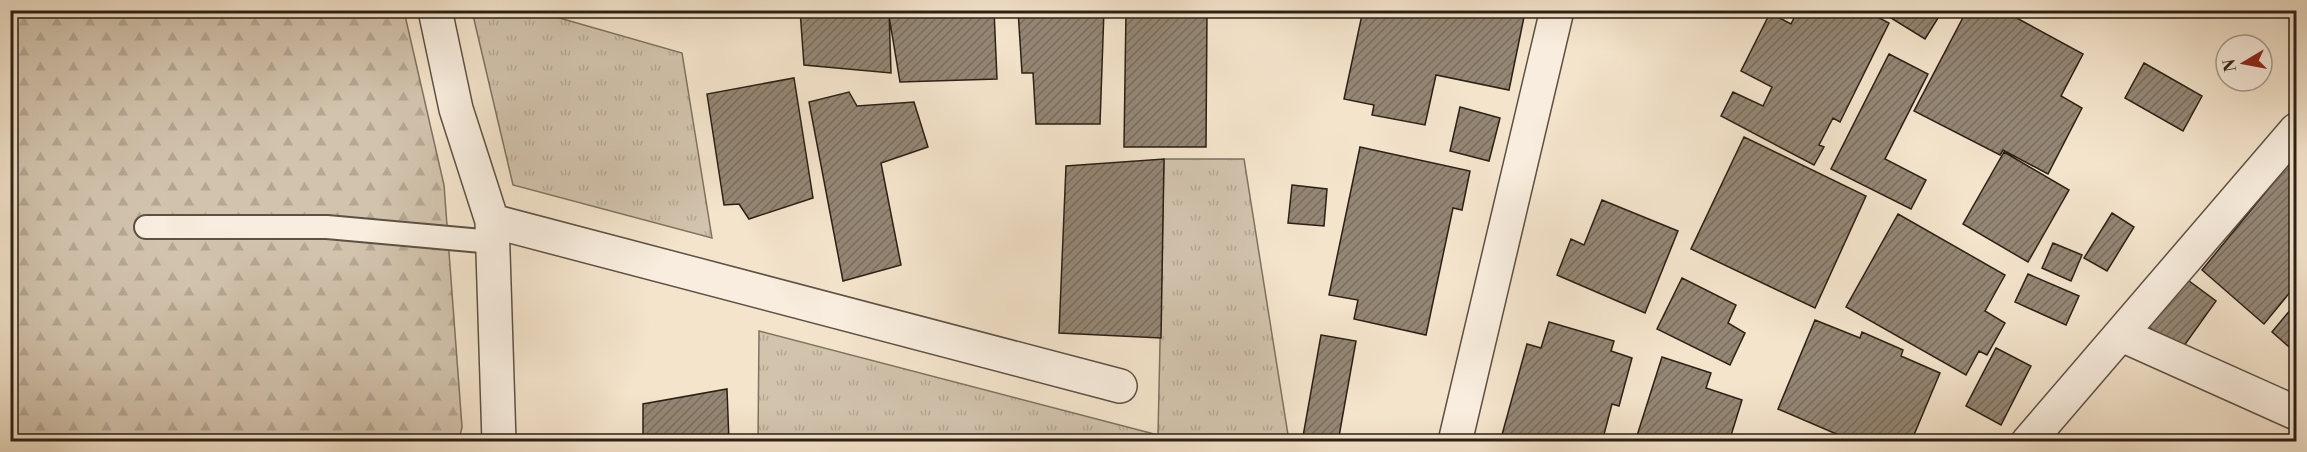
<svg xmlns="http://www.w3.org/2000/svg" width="2307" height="452" viewBox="0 0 2307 452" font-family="'Libre Bodoni',serif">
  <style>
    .grass { fill: url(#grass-tufts); stroke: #7e7261; stroke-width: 1.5 }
    .forest { fill: url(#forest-firs); stroke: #7e7261; stroke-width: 1.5 }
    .building { fill: url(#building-hatch); stroke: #2b2015; stroke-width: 1.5 }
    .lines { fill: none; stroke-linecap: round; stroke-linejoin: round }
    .lane-casing { stroke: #5d5143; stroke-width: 26 }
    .street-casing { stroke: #5d5143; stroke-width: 36 }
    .lane { stroke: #f8edde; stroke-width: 22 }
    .street { stroke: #f8edde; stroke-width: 33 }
  </style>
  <defs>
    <pattern id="grass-tufts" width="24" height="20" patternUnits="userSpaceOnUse" patternTransform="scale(1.5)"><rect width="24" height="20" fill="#d2c3ad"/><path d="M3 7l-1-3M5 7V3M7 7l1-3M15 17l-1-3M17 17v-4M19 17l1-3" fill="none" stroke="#b4a794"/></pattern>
    <pattern id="forest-firs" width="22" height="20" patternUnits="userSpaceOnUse" patternTransform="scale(1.5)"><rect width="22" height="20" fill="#d2c3ad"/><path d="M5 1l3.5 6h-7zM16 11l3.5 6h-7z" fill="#b4a794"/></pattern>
    <pattern id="building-hatch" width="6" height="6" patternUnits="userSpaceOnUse" patternTransform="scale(1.5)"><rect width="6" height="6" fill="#948674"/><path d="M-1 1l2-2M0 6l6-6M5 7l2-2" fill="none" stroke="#796d5e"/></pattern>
  </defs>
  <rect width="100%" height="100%" fill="#f4e4cc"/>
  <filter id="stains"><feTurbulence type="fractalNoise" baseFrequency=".00333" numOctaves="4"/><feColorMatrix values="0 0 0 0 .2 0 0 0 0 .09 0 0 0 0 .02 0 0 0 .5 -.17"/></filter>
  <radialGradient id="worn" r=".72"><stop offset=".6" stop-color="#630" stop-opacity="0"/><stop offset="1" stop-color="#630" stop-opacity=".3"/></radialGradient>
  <!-- grass -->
  <path class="grass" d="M 472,11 L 535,11 L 682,53 L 712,238 L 513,185 Z
    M 1164,159 L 1244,159 L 1289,441 L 758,442 L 759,331 L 1158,435 Z"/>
  <!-- forest -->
  <path class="forest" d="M 10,11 L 404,11 L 444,185 L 462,427 L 459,441 L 11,441 Z"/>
  <!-- building -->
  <path class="building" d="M 800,10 L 889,10 L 891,73 L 804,65 Z
    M 905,10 L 994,10 L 997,79 L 900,82 L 889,16 Z
    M 1018,10 L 1104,10 L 1100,124 L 1036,124 L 1033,73 L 1022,73 Z
    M 1126,10 L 1207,10 L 1206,147 L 1124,147 Z
    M 1363,10 L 1493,10 L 1524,17 L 1509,90 L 1436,75 L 1425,125 L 1372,115 L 1374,105 L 1344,99 Z
    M 1798,10 L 1864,10 L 1889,23 L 1840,122 L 1833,118 L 1819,145 L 1824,147 L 1814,165 L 1721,116 L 1733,92 L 1763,106 L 1772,87 L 1741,71 L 1770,13 L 1791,24 Z
    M 1878,10 L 1943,10 L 1925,39 Z
    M 1967,10 L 2002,10 L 2083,54 L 2061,96 L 2082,108 L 2048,174 L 2003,150 L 2000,155 L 1914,111 Z
    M 1889,54 L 1928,74 L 1885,159 L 1926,180 L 1911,209 L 1831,169 Z
    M 2144,63 L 2202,96 L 2183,131 L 2125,98 Z
    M 794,78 L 813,198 L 749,219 L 739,204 L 724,205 L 707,94 Z
    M 849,92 L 857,106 L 914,102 L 928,147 L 881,163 L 901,265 L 843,281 L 809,102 Z
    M 1460,107 L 1500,118 L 1489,161 L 1450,151 Z
    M 1744,137 L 1866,196 L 1815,308 L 1691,249 Z
    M 1360,147 L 1470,171 L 1462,210 L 1453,208 L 1426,335 L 1354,319 L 1358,300 L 1329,295 Z
    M 2004,152 L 2069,190 L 2028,262 L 1963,224 Z
    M 2296,155 L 2296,285 L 2264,324 L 2202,270 Z
    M 1164,159 L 1161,338 L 1059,333 L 1066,166 Z
    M 1292,185 L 1327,189 L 1324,226 L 1288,223 Z
    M 1602,200 L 1678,231 L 1645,313 L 1557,275 L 1571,239 L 1584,245 Z
    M 2112,213 L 2134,227 L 2107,271 L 2084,258 Z
    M 1898,214 L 2005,275 L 1985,311 L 2005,323 L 1987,355 L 1979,351 L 1966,375 L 1846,307 Z
    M 2053,243 L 2082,255 L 2071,281 L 2042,268 Z
    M 2028,274 L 2079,296 L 2066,325 L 2015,302 Z
    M 2181,275 L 2216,301 L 2181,350 L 2146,325 Z
    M 1682,278 L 1736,305 L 1728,323 L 1745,333 L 1730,365 L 1657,329 Z
    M 2296,303 L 2296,353 L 2272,332 Z
    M 1815,320 L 1860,338 L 1862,332 L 1903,350 L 1901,356 L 1940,373 L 1911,442 L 1855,442 L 1778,409 Z
    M 1549,322 L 1614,341 L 1611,351 L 1632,358 L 1619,406 L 1612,404 L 1602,442 L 1500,442 L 1527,344 L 1541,348 Z
    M 1321,335 L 1356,341 L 1338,442 L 1302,442 Z
    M 1996,348 L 2031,366 L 2001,425 L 1966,406 Z
    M 1662,357 L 1711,373 L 1706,388 L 1742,400 L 1729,442 L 1715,442 L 1700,437 L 1698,442 L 1635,442 Z
    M 727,389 L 729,442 L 643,442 L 643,404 Z"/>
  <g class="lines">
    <defs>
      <path id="lane" d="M 146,227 L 327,227 L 493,242"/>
      <path id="street" d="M 435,10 L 456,109 L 492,221 L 499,442
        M 492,221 L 1120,386
        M 2122,335 L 2296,413
        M 1455,442 L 1557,10
        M 2028,442 L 2296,130"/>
    </defs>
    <!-- lane casing -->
    <use href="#lane" class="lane-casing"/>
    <!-- street casing -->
    <use href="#street" class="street-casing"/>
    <!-- lane -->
    <use href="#lane" class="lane"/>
    <!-- street -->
    <use href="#street" class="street"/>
  </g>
  <!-- margin -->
  <rect width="2307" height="452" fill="none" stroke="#f4e4cc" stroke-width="36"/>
  <rect x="12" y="12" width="2283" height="428" fill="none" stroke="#2b2015" stroke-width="3"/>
  <rect x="18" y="18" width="2271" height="416" fill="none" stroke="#2b2015" stroke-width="1.5"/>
  <!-- north arrow -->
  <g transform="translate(2244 63) rotate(260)"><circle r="28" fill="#f8edde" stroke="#a69b8e" stroke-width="1.5"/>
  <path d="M0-4.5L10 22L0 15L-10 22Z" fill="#8f2418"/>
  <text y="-9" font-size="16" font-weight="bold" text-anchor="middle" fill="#2b2015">N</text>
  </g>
  <rect width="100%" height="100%" filter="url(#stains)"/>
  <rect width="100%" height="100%" fill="url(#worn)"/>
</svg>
